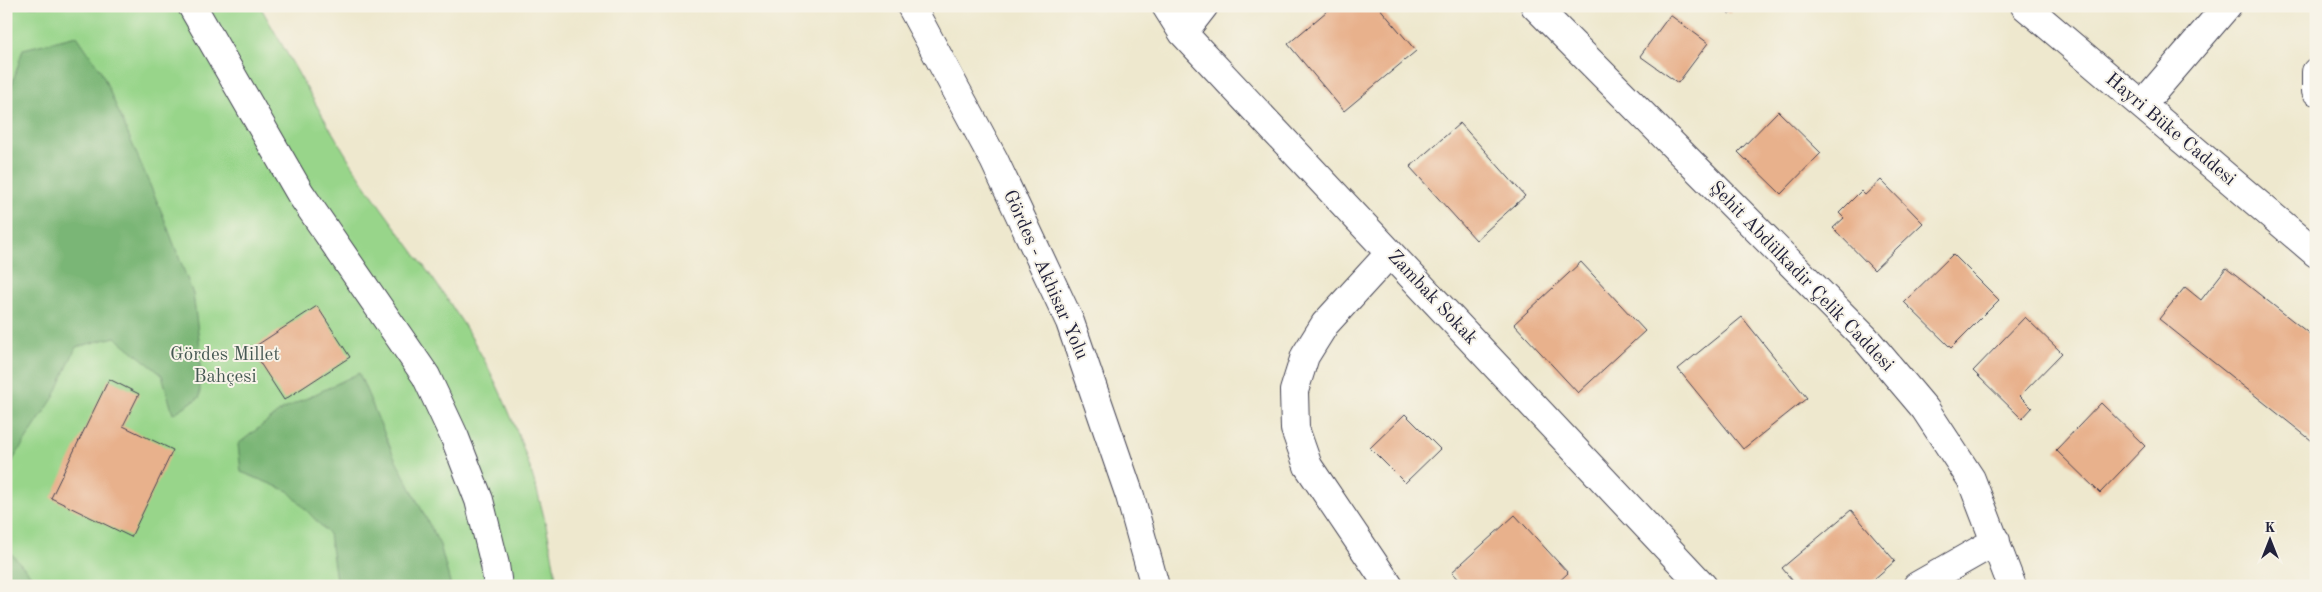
<svg xmlns="http://www.w3.org/2000/svg" width="2322" height="592" viewBox="0 0 2322 592" font-family="'Old Standard TT',serif">
  <style>
    .green { fill: #98d58a; stroke: #5d7c62 }
    .forest { fill: #7ab676; stroke: #4e6c58 }
    .building { fill: #e8b18c }
    .lines { fill: none; stroke-linecap: round; stroke-linejoin: round }
    .minor-casing { stroke: #414051; stroke-width: 30 }
    .major-casing { stroke: #414051; stroke-width: 30 }
    .minor { stroke: #fff; stroke-width: 28 }
    .major { stroke: #fff; stroke-width: 28 }
    .labels { text-anchor: middle; dominant-baseline: central; stroke-width: 4; stroke-linejoin: round; paint-order: stroke }
    .street-label { font-size: 19px; fill: #22223b; stroke: #f7f3e8 }
    .park-label { font-size: 19px; fill: #455853; stroke: #f7f3e8 }
  </style>
  <rect width="100%" height="100%" fill="#f7f3e8"/>
  <filter id="ink" filterUnits="userSpaceOnUse"><feTurbulence type="fractalNoise" baseFrequency=".02" numOctaves="2"/><feDisplacementMap in="SourceGraphic" scale="10" xChannelSelector="R" yChannelSelector="G"/><feConvolveMatrix kernelMatrix="1 2 1 2 8 2 1 2 1" color-interpolation-filters="sRGB"/></filter>
  <filter id="wash" filterUnits="userSpaceOnUse"><feTurbulence type="fractalNoise" baseFrequency=".0096" numOctaves="4" result="noise"/><feDisplacementMap in="SourceGraphic" scale="20" xChannelSelector="R" yChannelSelector="G"/><feGaussianBlur stdDeviation="1.12" result="paint"/><feColorMatrix in="noise" values="0 0 0 0 0 0 0 0 0 0 0 0 0 0 0 0 0 1.4 0 .05"/><feComposite in="paint" operator="in"/></filter>
  <g filter="url(#wash)">
    <rect width="100%" height="100%" fill="#eee8ce"/>
    <!-- green -->
    <path class="green" d="M 6,6 L 260,6 C 290,58 319,112 351,163 C 390,225 442,284 477,347 C 518,420 546,503 557,586 L 6,586 Z"/>
    <!-- forest -->
    <path class="forest" d="M 77,36 L 101,71 L 162,213 L 193,294 L 200,347 L 200,397 L 173,414 L 162,375 L 115,337 L 76,347 L 54,397 L 14,458 L 6,478 L 7,101 L 23,49 Z
      M 359,373 L 393,454 L 440,545 L 451,586 L 337,586 L 329,534 L 288,491 L 241,472 L 238,444 L 282,410 Z
      M 6,548 L 32,576 L 34,586 L 6,586 Z"/>
    <g id="blocks">
      <!-- building -->
      <path class="building" d="M 1333,6 L 1378,6 L 1416,51 L 1344,111 L 1288,44 Z
        M 1718,6 L 1734,6 L 1730,14 Z
        M 1670,15 L 1708,43 L 1678,83 L 1640,56 Z
        M 1778,111 L 1821,153 L 1781,194 L 1738,152 Z
        M 1460,123 L 1525,196 L 1476,240 L 1410,167 Z
        M 1881,180 L 1923,223 L 1874,270 L 1833,228 L 1844,218 L 1839,213 L 1861,191 L 1865,195 Z
        M 1953,254 L 1999,300 L 1951,348 L 1904,302 Z
        M 1581,262 L 1645,331 L 1578,393 L 1514,324 Z
        M 2226,268 L 2316,339 L 2316,444 L 2159,319 L 2185,287 L 2201,300 Z
        M 317,306 L 350,357 L 284,400 L 251,349 Z
        M 1742,317 L 1807,398 L 1743,449 L 1678,369 Z
        M 2025,317 L 2062,353 L 2020,396 L 2032,408 L 2022,419 L 1973,371 Z
        M 109,379 L 139,394 L 123,426 L 173,450 L 131,537 L 51,498 Z
        M 2101,403 L 2145,446 L 2100,493 L 2056,450 Z
        M 1405,414 L 1440,449 L 1405,483 L 1370,448 Z
        M 1851,510 L 1895,561 L 1866,586 L 1797,586 L 1782,568 Z
        M 1515,515 L 1568,573 L 1554,586 L 1465,586 L 1452,572 Z"/>
    </g>
  </g>
  <g filter="url(#ink)">
    <use href="#blocks" fill-opacity="0" stroke="#414051" stroke-width="1"/>
    <g class="lines">
      <defs>
        <path id="minor" d="M 192,6 L 300,193 L 426,376 L 455,438 L 479,500 L 495,565 L 498,586
          M 1166,6 L 1183,33 L 1703,586
          M 1535,6 L 1865,338 L 1925,409 L 1971,479 L 2012,586
          M 2025,6 L 2316,253
          M 1183,33 L 1204,6
          M 2316,72 L 2316,91
          M 2142,105 L 2227,6
          M 1389,586 L 1308,466 L 1295,429 L 1294,391 L 1305,356 L 1325,324 L 1390,253
          M 1917,586 L 1996,541"/>
        <path id="major" d="M 911,6 L 994,160 L 1070,322 L 1130,496 L 1155,586"/>
      </defs>
      <!-- minor casing -->
      <use href="#minor" class="minor-casing"/>
      <!-- major casing -->
      <use href="#major" class="major-casing"/>
      <!-- minor -->
      <use href="#minor" class="minor"/>
      <!-- major -->
      <use href="#major" class="major"/>
    </g>
  </g>
  <g class="labels">
    <!-- street labels -->
    <g class="street-label">
      <text transform="translate(2170 130) rotate(40)">Hayri Büke Caddesi</text>
      <text transform="translate(1045 275) rotate(66)">Gördes - Akhisar Yolu</text>
      <text transform="translate(1801 277) rotate(46)">Şehit Abdülkadir Çelik Caddesi</text>
      <text transform="translate(1432 298) rotate(47)">Zambak Sokak</text>
    </g>
    <!-- park labels -->
    <g class="park-label">
      <text x="225" y="355">Gördes Millet<tspan x="225" dy="22">Bahçesi</tspan></text>
    </g>
  </g>
  <!-- margin -->
  <rect width="2322" height="592" fill="none" stroke="#f7f3e8" stroke-width="25"/>
  <!-- north arrow -->
  <g transform="translate(2270 540)" stroke="#f7f3e8" stroke-width="4" paint-order="stroke">
  <path d="M0-4L9 19L0 12L-9 19Z" fill="#22223b"/>
  <text y="-8" font-size="14" font-weight="bold" text-anchor="middle" fill="#22223b">K</text>
  </g>
</svg>
